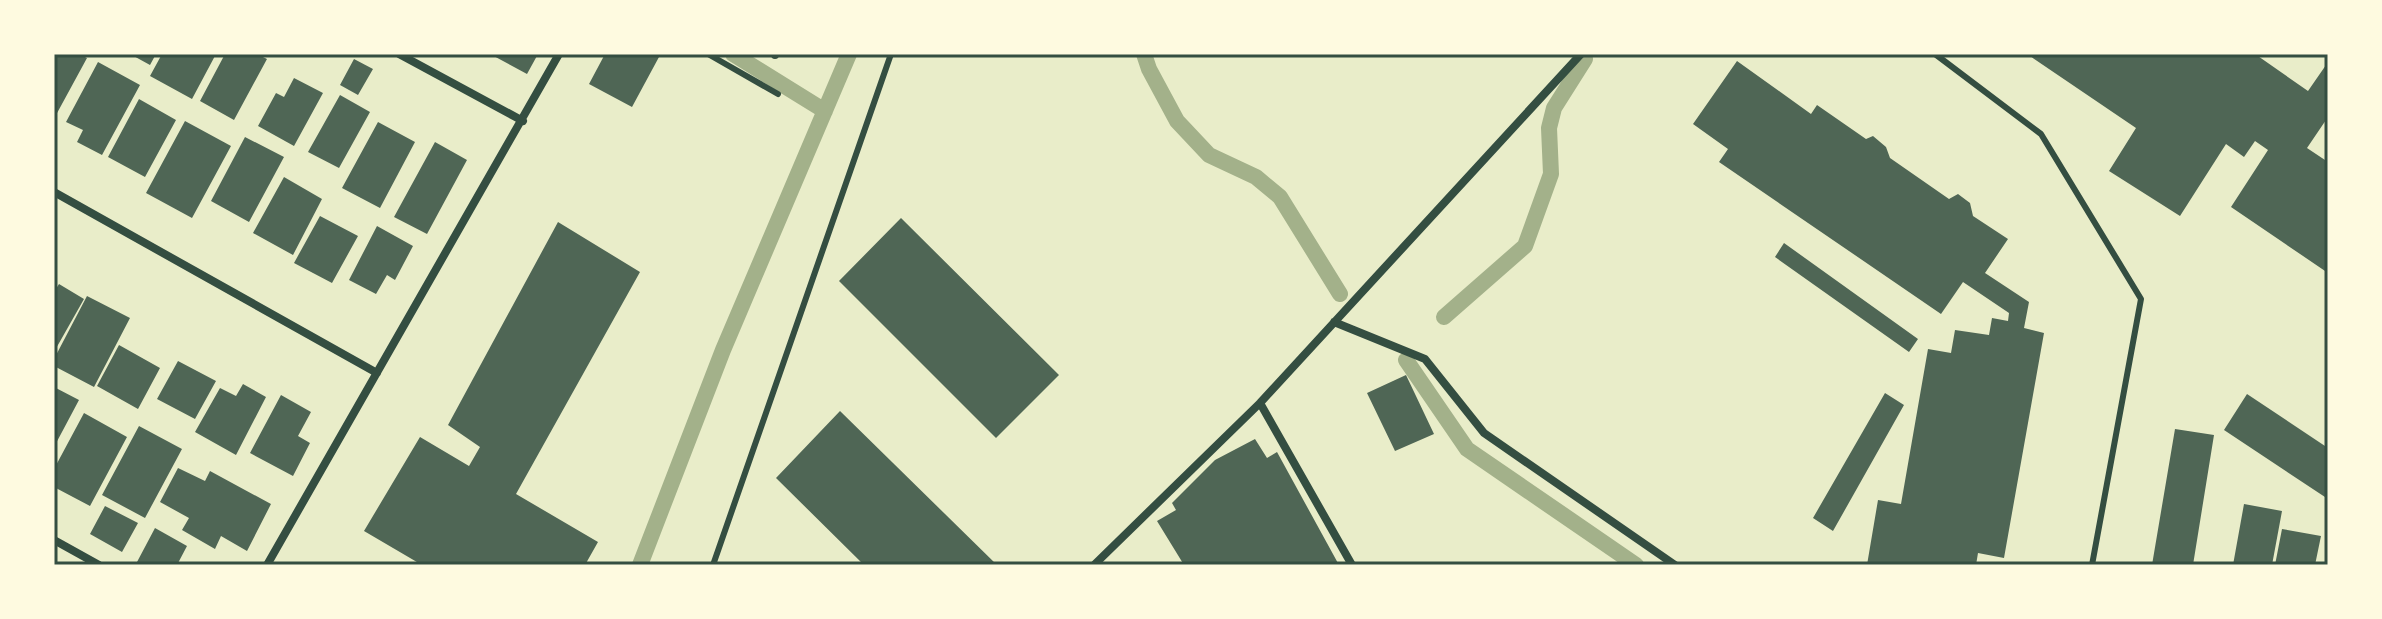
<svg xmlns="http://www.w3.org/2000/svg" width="2382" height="619" viewBox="0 0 2382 619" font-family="Mulish,sans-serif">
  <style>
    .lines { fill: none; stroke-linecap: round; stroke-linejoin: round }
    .stream { stroke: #a3b18a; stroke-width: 16 }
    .building { fill: #4f6655 }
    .service { stroke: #344e41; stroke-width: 6 }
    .minor { stroke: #344e41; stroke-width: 8 }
    .neatline { fill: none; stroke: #344e41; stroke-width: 3 }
  </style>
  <rect width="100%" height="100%" fill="#e9edc9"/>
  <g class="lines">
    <!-- stream -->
    <path class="stream" d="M 733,54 L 825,111
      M 1144,54 L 1149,69 L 1177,121 L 1209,155 L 1256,177 L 1280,197 L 1340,294
      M 1444,317 L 1525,246 L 1551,174 L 1549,128 L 1554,108 L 1585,59
      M 1406,360 L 1467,449 L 1636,565
      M 640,565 L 723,350 L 849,54"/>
  </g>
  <!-- building -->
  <path class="building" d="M 54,54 L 79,54 L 87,58 L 56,115 L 54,113 Z
    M 130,54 L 156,54 L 150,65 Z
    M 162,54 L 216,54 L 192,99 L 150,76 Z
    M 225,54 L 257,54 L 267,59 L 234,120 L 200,101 Z
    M 490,54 L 538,54 L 527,74 Z
    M 605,54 L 653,54 L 659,57 L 632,107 L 589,84 Z
    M 2027,54 L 2255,54 L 2308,91 L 2326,65 L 2328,67 L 2328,117 L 2307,148 L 2328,162 L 2328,273 L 2231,207 L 2268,150 L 2255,141 L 2244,157 L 2226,144 L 2180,216 L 2109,171 L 2136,128 Z
    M 354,59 L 373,69 L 358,95 L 340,85 Z
    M 1737,61 L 1811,114 L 1817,105 L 1866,139 L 1873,136 L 1886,147 L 1890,158 L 1949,199 L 1958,194 L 1970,203 L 1973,216 L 2008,239 L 1985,273 L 2029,302 L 2024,328 L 2044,333 L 2004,558 L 1978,553 L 1976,565 L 1867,565 L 1878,500 L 1901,504 L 1928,349 L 1951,353 L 1955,330 L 1989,335 L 1992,318 L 2008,321 L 2009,313 L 1963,282 L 1941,314 L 1719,162 L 1728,149 L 1693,124 Z
    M 98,62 L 140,85 L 102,155 L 77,142 L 83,130 L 66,122 Z
    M 294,78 L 323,93 L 294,146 L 258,126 L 276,93 L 284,97 Z
    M 340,95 L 370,112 L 339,168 L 308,152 Z
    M 139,99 L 176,120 L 145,177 L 108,157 Z
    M 185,121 L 231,146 L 192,218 L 146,193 Z
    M 378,122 L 415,142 L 380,208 L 342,188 Z
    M 245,137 L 284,157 L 249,222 L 211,201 Z
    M 435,142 L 467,160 L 427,234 L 394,217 Z
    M 284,177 L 322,199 L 293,255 L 253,233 Z
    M 320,216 L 358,236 L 332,283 L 294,263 Z
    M 901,218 L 1059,375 L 996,438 L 839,281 Z
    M 558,222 L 640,272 L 516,494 L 598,542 L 585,565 L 422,565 L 364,531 L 420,437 L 469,466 L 480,447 L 448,425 Z
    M 377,226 L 413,246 L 395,280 L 387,275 L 376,294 L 349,280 Z
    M 1784,243 L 1918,339 L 1909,352 L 1775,257 Z
    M 59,284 L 84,299 L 54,352 L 54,292 Z
    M 87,296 L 130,318 L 94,387 L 54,366 L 54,359 Z
    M 119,345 L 160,368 L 138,409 L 97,386 Z
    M 178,361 L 216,381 L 195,419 L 157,399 Z
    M 1406,375 L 1434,434 L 1395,451 L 1367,393 Z
    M 243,384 L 266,397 L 236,455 L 195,432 L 220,388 L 236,396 Z
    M 54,387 L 79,400 L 54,447 Z
    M 1885,393 L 1904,405 L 1833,531 L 1813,518 Z
    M 2247,394 L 2328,448 L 2328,499 L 2224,430 Z
    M 281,395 L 311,412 L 298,436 L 310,443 L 293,476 L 250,453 Z
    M 840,411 L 997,565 L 864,565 L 776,478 Z
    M 84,413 L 127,437 L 90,506 L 54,487 L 54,469 Z
    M 139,426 L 182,449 L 145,518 L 102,495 Z
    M 2175,429 L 2214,435 L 2193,565 L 2152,565 Z
    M 1255,439 L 1267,458 L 1277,452 L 1339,565 L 1184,565 L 1157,521 L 1176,510 L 1172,503 L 1215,460 Z
    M 178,468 L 205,481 L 210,471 L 271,504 L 247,551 L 221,536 L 215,549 L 182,530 L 189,518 L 160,502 Z
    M 2244,504 L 2282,511 L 2272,565 L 2233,565 Z
    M 105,506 L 138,523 L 122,552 L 90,534 Z
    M 155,528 L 187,546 L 177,565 L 142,565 L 137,562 Z
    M 2282,529 L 2321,536 L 2315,565 L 2275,565 Z"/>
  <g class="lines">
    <!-- service -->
    <path class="service" d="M 708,54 L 778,94
      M 1935,54 L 2041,134 L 2141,299 L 2092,565
      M 713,565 L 891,54"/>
    <!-- minor -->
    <path class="minor" d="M 399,54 L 523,121
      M 775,55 L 775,54
      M 54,192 L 377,373
      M 1334,322 L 1425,359 L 1484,433 L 1675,565
      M 1260,403 L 1352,565
      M 54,540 L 99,565
      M 267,565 L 559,54
      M 1094,565 L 1260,403 L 1581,54"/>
  </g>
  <!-- border -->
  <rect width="2382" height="619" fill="none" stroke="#fefae0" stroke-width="112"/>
  <rect x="56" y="56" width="2270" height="507" class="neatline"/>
</svg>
